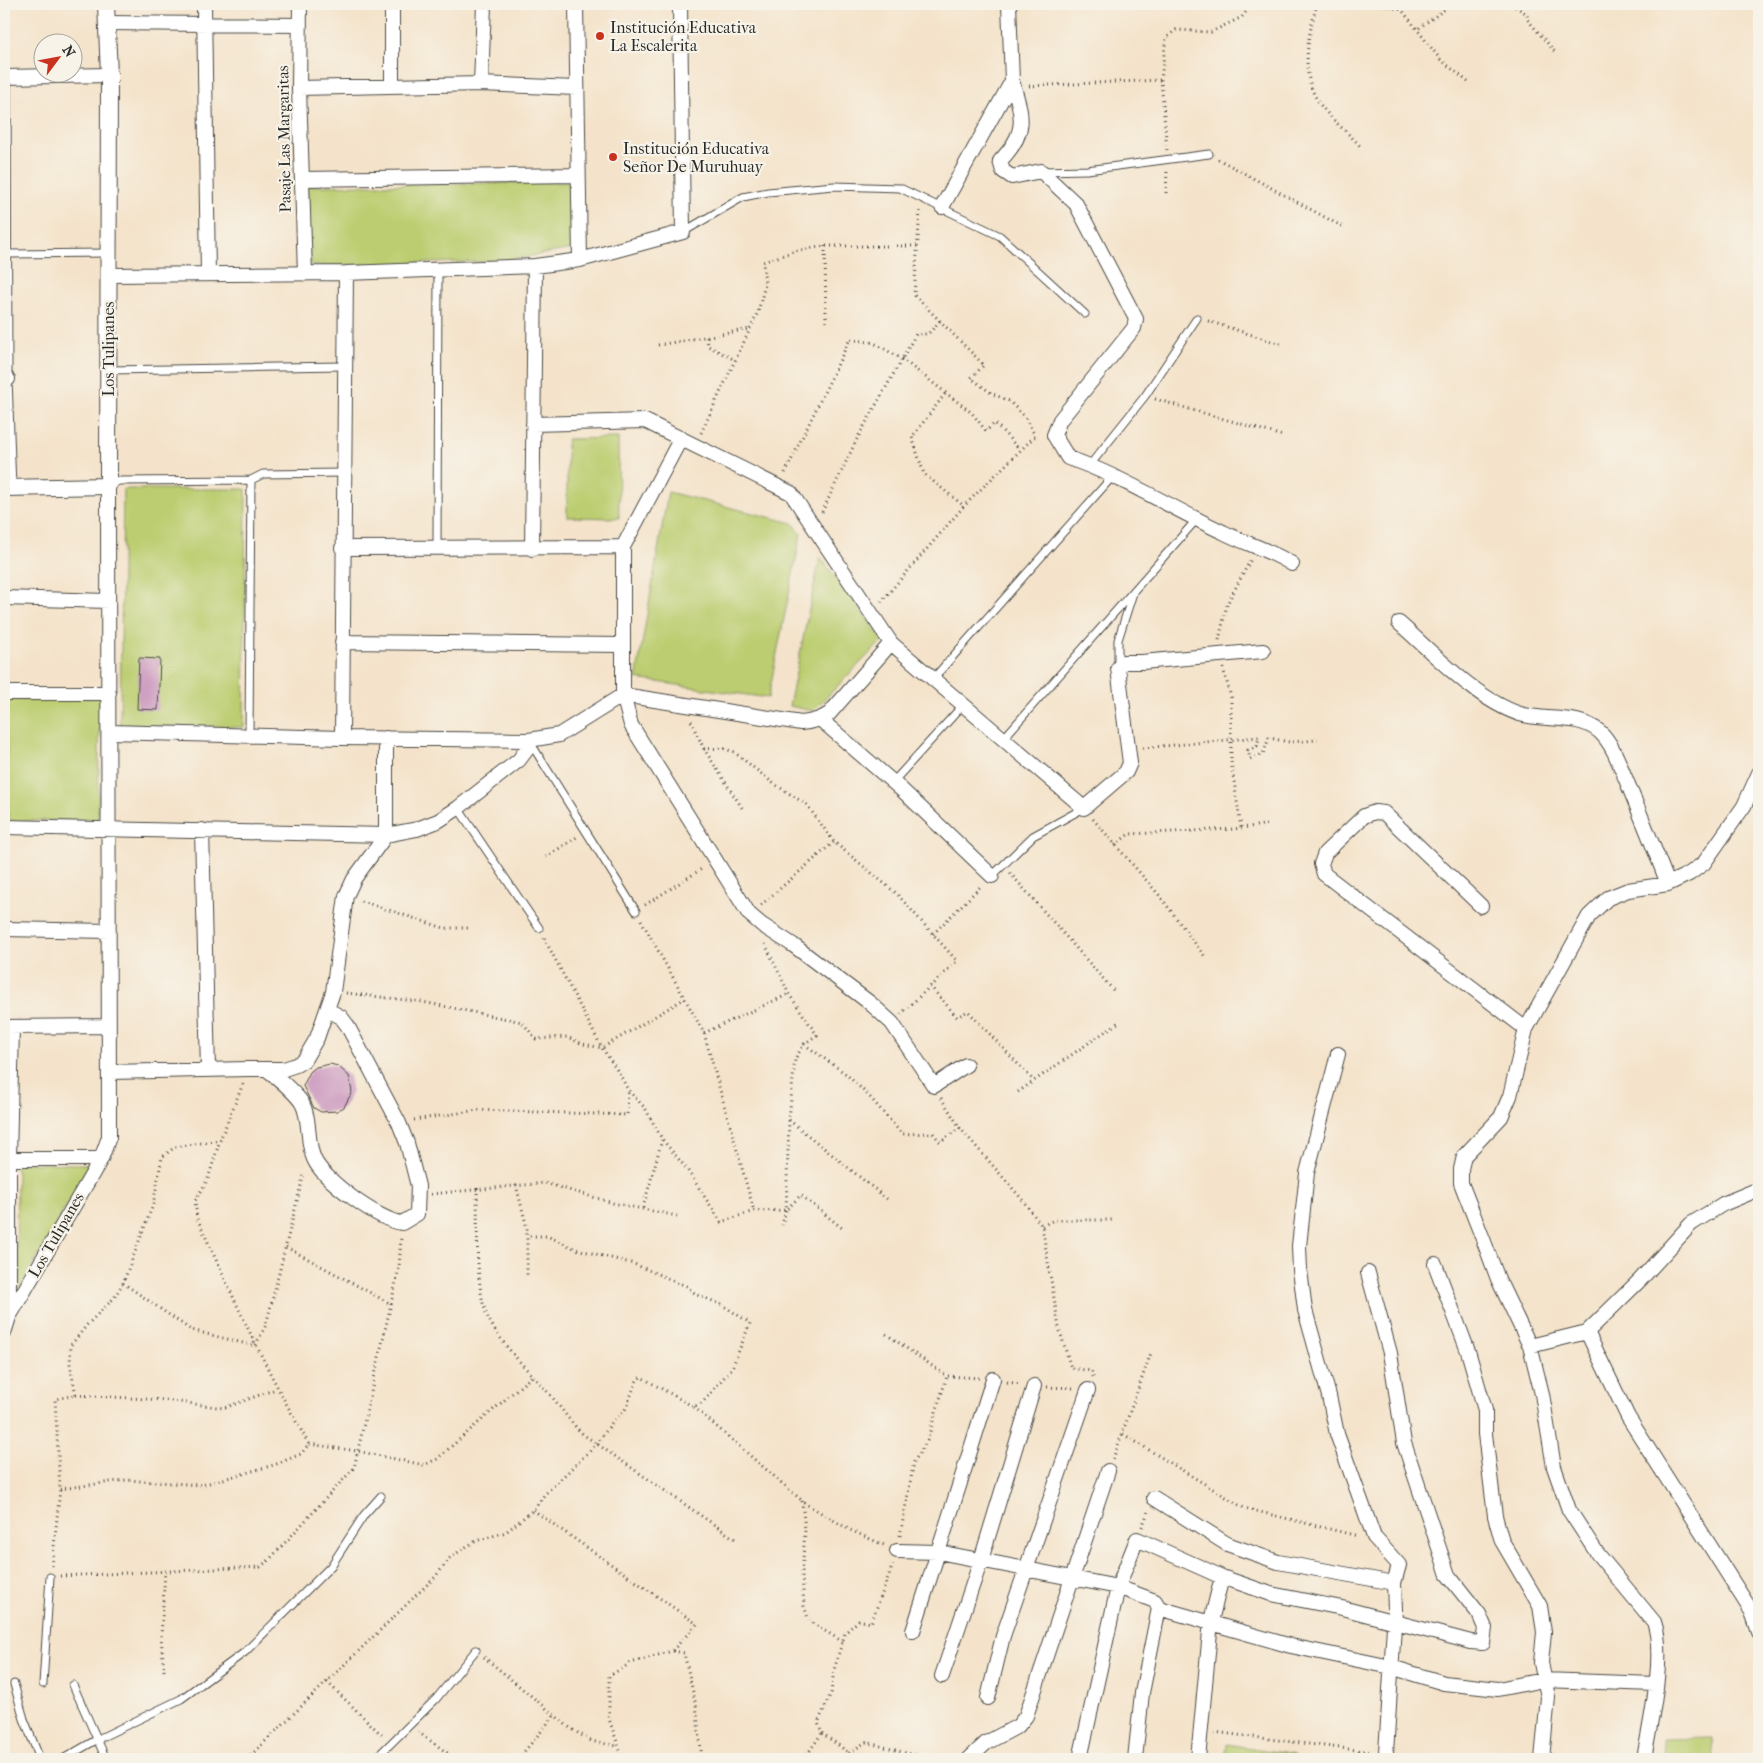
<svg xmlns="http://www.w3.org/2000/svg" width="1763" height="1763" viewBox="0 0 1763 1763" font-family="'IM FELL French Canon',serif">
  <style>
    .green { fill: #bbcd70; stroke: #737c4e }
    .building { fill: #c892bc }
    .lines { fill: none; stroke-linecap: round; stroke-linejoin: round }
    .service-casing { stroke: #494743; stroke-width: 9 }
    .minor-casing { stroke: #494743; stroke-width: 16 }
    .tertiary-casing { stroke: #494743; stroke-width: 18 }
    .path { stroke: #494743; stroke-width: 3; stroke-dasharray: 1 4; stroke-linecap: butt }
    .service { stroke: #fff; stroke-width: 7 }
    .minor { stroke: #fff; stroke-width: 14 }
    .tertiary { stroke: #fff; stroke-width: 16 }
    .poi-dot { fill: #c8321e; stroke: #f7f3e8; stroke-width: 2 }
    .labels { text-anchor: middle; dominant-baseline: central; stroke-width: 4.5; stroke-linejoin: round; paint-order: stroke }
    .poi-label { font-size: 16px; fill: #2b2b2b; stroke: #f7f3e8; text-anchor: start }
    .street-label { font-size: 16px; fill: #2b2b2b; stroke: #f7f3e8 }
  </style>
  <rect width="100%" height="100%" fill="#f7f3e8"/>
  <filter id="ink" filterUnits="userSpaceOnUse"><feTurbulence type="fractalNoise" baseFrequency=".02" numOctaves="2"/><feDisplacementMap in="SourceGraphic" scale="10" xChannelSelector="R" yChannelSelector="G"/><feConvolveMatrix kernelMatrix="1 2 1 2 8 2 1 2 1" color-interpolation-filters="sRGB"/></filter>
  <filter id="wash" filterUnits="userSpaceOnUse"><feTurbulence type="fractalNoise" baseFrequency=".0096" numOctaves="4" result="noise"/><feDisplacementMap in="SourceGraphic" scale="20" xChannelSelector="R" yChannelSelector="G"/><feGaussianBlur stdDeviation="1.12" result="paint"/><feColorMatrix in="noise" values="0 0 0 0 0 0 0 0 0 0 0 0 0 0 0 0 0 1.4 0 .05"/><feComposite in="paint" operator="in"/></filter>
  <g filter="url(#wash)">
    <rect width="100%" height="100%" fill="#f4e3ca"/>
    <!-- green -->
    <path class="green" d="M 575,182 L 578,248 L 502,261 L 311,266 L 307,186 Z
      M 618,438 L 619,518 L 567,517 L 567,439 Z
      M 123,489 L 246,489 L 244,727 L 120,726 Z
      M 668,492 L 793,523 L 801,534 L 768,698 L 636,679 Z
      M 820,557 L 883,640 L 813,711 L 789,706 Z
      M 100,697 L 98,820 L 8,821 L 6,699 Z
      M 17,1163 L 90,1164 L 16,1295 Z
      M 1713,1738 L 1714,1759 L 1664,1759 L 1663,1739 Z
      M 1227,1744 L 1295,1755 L 1294,1759 L 1225,1759 Z"/>
    <g id="blocks">
      <!-- building -->
      <path class="building" d="M 139,658 L 160,659 L 158,710 L 137,709 Z
        M 330,1064 L 338,1066 L 349,1076 L 352,1092 L 344,1107 L 337,1111 L 321,1112 L 314,1108 L 303,1086 L 310,1072 L 316,1067 Z"/>
    </g>
  </g>
  <g filter="url(#ink)">
    <use href="#blocks" fill-opacity="0" stroke="#494743" stroke-width="1"/>
    <g class="lines">
      <defs>
        <path id="service" d="M 7,77 L 8,379 L 12,488
          M 1041,171 L 1087,170 L 1209,154
          M 683,232 L 743,197 L 768,192 L 834,186 L 900,188 L 1000,236 L 1085,314
          M 9,254 L 108,253
          M 109,370 L 343,366
          M 1090,465 L 1145,396 L 1197,318
          M 108,486 L 119,481 L 251,480 L 263,474 L 344,473
          M 437,548 L 438,271
          M 1118,665 L 1118,640 L 1133,593
          M 932,680 L 1113,476
          M 249,736 L 251,480
          M 1003,739 L 1197,519
          M 530,742 L 636,911
          M 893,782 L 963,705
          M 458,808 L 539,928
          M 992,876 L 1033,836 L 1084,808
          M 14,1684 L 24,1719 L 40,1759
          M 43,1684 L 50,1577
          M 73,1685 L 106,1759
          M 63,1759 L 96,1740 L 181,1699 L 245,1652 L 331,1566 L 364,1515 L 381,1496
          M 375,1759 L 436,1699 L 476,1650"/>
        <path id="minor" d="M 204,4 L 208,274
          M 300,4 L 299,88 L 305,274
          M 576,4 L 580,260
          M 106,23 L 300,25
          M 4,77 L 109,75
          M 1012,81 C 1023,117 1028,132 1000,161 L 1003,171 L 1012,177 L 1041,171 L 1076,204 L 1136,319 L 1134,328 L 1060,420 L 1054,435 L 1068,458 C 1122,476 1171,508 1223,532 C 1246,544 1270,550 1292,564
          M 481,84 L 484,4
          M 392,86 L 392,4
          M 299,88 L 481,84 L 576,88
          M 302,179 L 578,175
          M 942,207 L 1012,81 L 1009,4
          M 108,275 L 346,273 L 535,266 L 580,260 L 683,232 L 680,4
          M 4,378 L 8,379
          M 533,424 L 645,421 L 791,493 L 891,643 L 1084,808 L 1126,772 L 1130,763 L 1118,668 L 1123,662 L 1142,662 L 1263,651
          M 681,438 L 623,547 L 623,695 L 631,725 L 749,914 L 762,925 L 793,945 L 870,1003 L 892,1023 L 934,1086 L 966,1065
          M 342,548 L 623,547
          M 532,549 L 535,266
          M 4,598 L 108,601
          M 1399,623 C 1432,652 1478,701 1520,714 C 1545,722 1578,713 1600,732 C 1613,744 1620,766 1627,782 C 1641,816 1655,850 1668,884
          M 342,642 L 622,645
          M 4,693 L 109,693
          M 821,720 L 902,790 L 992,876
          M 109,732 L 342,738 L 529,740 L 559,735 L 623,695 L 801,723 C 812,722 820,720 829,714 L 891,643
          M 342,738 L 346,273
          M 4,827 L 386,835 L 417,829 L 438,821 L 458,808 L 519,760 L 528,748 L 529,740
          M 202,830 L 208,1070
          M 1481,906 L 1384,813 L 1375,812 L 1364,816 L 1325,853 L 1321,864 L 1324,874 L 1526,1029
          M 4,929 L 109,931
          M 4,1027 L 109,1026
          M 1338,1054 L 1307,1173 L 1299,1246 L 1300,1270 L 1305,1310 L 1329,1396 L 1337,1434 L 1374,1537 L 1399,1565 L 1394,1583 L 1395,1610 L 1386,1753
          M 269,1071 C 280,1080 294,1091 302,1103 C 311,1120 306,1141 314,1159 C 323,1180 380,1221 402,1223 L 417,1214 L 418,1186 L 407,1143 L 399,1123 L 347,1025 L 341,1017 L 328,1010
          M 110,1072 L 248,1069 L 284,1069 L 296,1065 L 304,1060 L 317,1038 L 333,992 L 346,896 L 354,879 L 386,835 L 386,738
          M 9,1159 L 101,1159
          M 1435,1264 L 1468,1351 L 1485,1410 L 1485,1434 L 1495,1516 L 1502,1541 L 1540,1606 L 1544,1632 L 1541,1663 L 1548,1697 L 1542,1759
          M 9,1316 L 9,1159 L 12,1027
          M 1587,1332 L 1628,1417 L 1752,1612 L 1759,1632
          M 4,1333 L 9,1317 L 101,1159 L 109,1137 L 108,486
          M 1530,1346 L 1587,1332 L 1640,1280 L 1691,1224 L 1723,1204 L 1759,1189
          M 1154,1498 L 1227,1544 L 1278,1562 L 1394,1583
          M 897,1551 L 938,1552 L 1118,1587 L 1155,1601 L 1159,1608 L 1291,1646 L 1391,1667 L 1444,1683 L 1498,1689 L 1543,1680 L 1655,1684
          M 913,1631 L 993,1379
          M 942,1676 L 981,1560 L 1034,1386
          M 988,1698 L 1003,1636 L 1088,1390
          M 969,1759 L 986,1743 L 1018,1726 L 1026,1716 L 1108,1471
          M 1080,1759 L 1118,1587 L 1137,1539 L 1222,1577 L 1271,1594 L 1342,1608 L 1471,1642 L 1483,1643 L 1485,1628 L 1479,1614 L 1448,1575 L 1404,1443 L 1390,1353 L 1368,1273
          M 1135,1759 L 1142,1693 L 1159,1608
          M 1198,1759 L 1211,1621 L 1222,1577
          M 1644,1759 C 1650,1723 1666,1656 1654,1622 L 1597,1553 L 1569,1510 L 1554,1467 L 1542,1394 L 1530,1346 L 1498,1279 L 1483,1239 L 1461,1183 L 1461,1169 L 1464,1156 L 1501,1117 L 1510,1096 L 1526,1029 L 1589,916 L 1608,898 L 1628,890 L 1668,884 L 1689,874 L 1704,863 L 1744,806 L 1759,773"/>
        <path id="tertiary" d="M 4,488 L 108,486 L 109,75 L 106,4"/>
      </defs>
      <!-- service casing -->
      <use href="#service" class="service-casing"/>
      <!-- minor casing -->
      <use href="#minor" class="minor-casing"/>
      <!-- tertiary casing -->
      <use href="#tertiary" class="tertiary-casing"/>
      <!-- path -->
      <path class="path" d="M 1317,4 C 1309,33 1300,69 1316,98 C 1327,117 1346,130 1360,146
        M 1380,4 L 1402,10 L 1440,59 L 1468,82
        M 1511,4 L 1527,14 L 1527,19 L 1555,52
        M 1419,28 L 1452,4
        M 1029,86 L 1160,80
        M 1167,150 L 1161,80 L 1166,38 L 1176,30 L 1211,32 L 1242,17 L 1252,4
        M 1218,159 L 1343,227
        M 1166,193 L 1167,171
        M 920,211 L 914,295 L 984,365 L 971,378 L 991,393 L 1009,401 L 1025,417 L 1035,436
        M 825,246 L 826,324
        M 1208,321 L 1284,345
        M 707,337 L 708,346 L 735,360
        M 658,345 L 750,329
        M 945,394 L 912,437 L 924,474 L 964,506
        M 1155,399 L 1283,436
        M 701,433 L 758,312 L 765,285 L 763,262 L 795,251 L 825,246 L 918,246
        M 785,473 L 850,339 L 874,343 L 902,359 L 972,413 L 986,431 L 995,423 L 1019,449
        M 822,512 L 858,437 L 916,334 L 928,334 L 940,321
        M 881,602 L 964,506 L 1035,436
        M 1219,640 L 1227,604 L 1251,559
        M 1223,668 L 1231,697 L 1231,761 L 1241,828
        M 691,721 L 704,749 L 744,811
        M 1143,748 L 1259,737 L 1257,746 L 1248,750 L 1250,759 L 1263,754 L 1269,738 L 1289,742 L 1318,740
        M 704,749 L 722,748 L 734,752 L 773,783 L 807,805 L 834,842 L 897,894 L 957,961 L 901,1014
        M 1093,819 L 1159,895 L 1206,958
        M 1115,845 L 1129,834 L 1234,829 L 1270,824
        M 546,857 L 577,837
        M 1010,873 L 1114,991
        M 361,901 L 444,928 L 470,928
        M 645,905 L 703,868
        M 761,905 L 834,842
        M 641,920 L 704,1033 L 754,1211
        M 933,934 L 982,885
        M 544,938 L 602,1048 L 619,1073 L 628,1090 L 645,1108 L 662,1139 L 686,1168 L 721,1222 L 754,1211 L 786,1210 L 801,1195 L 842,1228
        M 765,944 L 789,994 L 817,1035 L 804,1044 L 795,1059 L 789,1119 L 786,1210 L 782,1225
        M 930,986 L 957,1017 L 968,1011 L 1033,1080
        M 346,993 L 423,1002 L 522,1022 L 536,1039 L 567,1037 L 583,1044 L 602,1048 L 684,999
        M 704,1033 L 789,994
        M 804,1044 L 846,1074 L 868,1095 L 902,1134 L 933,1133 L 940,1142 L 960,1128
        M 243,1084 L 220,1140 L 208,1179 L 195,1201 L 197,1218 C 232,1295 266,1371 309,1444
        M 1018,1092 L 1119,1022
        M 941,1098 L 960,1128 L 1021,1198 L 1042,1226 L 1059,1328 L 1071,1368 L 1092,1371 L 1093,1377
        M 414,1120 L 478,1110 L 627,1115 L 628,1090
        M 789,1120 L 887,1199
        M 516,1185 L 527,1228 L 527,1275
        M 477,1188 C 478,1226 475,1266 483,1303 C 490,1337 535,1376 557,1403 C 567,1416 571,1423 584,1435 L 735,1539
        M 431,1194 L 545,1183 L 613,1203 L 677,1216
        M 643,1208 L 662,1140
        M 1042,1226 L 1054,1220 L 1114,1220
        M 286,1247 L 391,1304
        M 123,1283 L 191,1330 L 255,1346 L 266,1325 L 304,1173
        M 886,1334 L 947,1376 L 979,1378
        M 1007,1382 L 1021,1384
        M 1047,1387 L 1073,1388
        M 76,1395 L 165,1400 L 224,1408 L 276,1389
        M 694,1407 L 806,1504 L 850,1530 L 884,1545
        M 1123,1434 L 1244,1508 L 1358,1536
        M 1113,1459 L 1151,1353
        M 60,1489 L 126,1480 L 202,1485 L 274,1465 L 301,1454 L 309,1444 L 357,1451 L 424,1465 L 437,1459 L 532,1376
        M 802,1501 L 805,1530 L 802,1574 L 804,1606 L 809,1621 L 843,1642
        M 533,1510 L 697,1624 L 672,1651 L 631,1663 L 609,1676 L 609,1719 L 623,1759
        M 1142,1527 L 1148,1512
        M 900,1536 L 914,1462 L 927,1441 L 947,1376
        M 52,1566 L 60,1489 L 55,1399 L 76,1395 L 70,1365 L 71,1345 L 87,1325 L 114,1298 L 123,1283 L 153,1205 L 162,1157 L 175,1147 L 220,1140
        M 60,1576 L 260,1567 L 269,1560 L 354,1468 L 399,1268 L 401,1237
        M 673,1651 L 684,1653 L 696,1705 L 702,1759
        M 484,1657 L 570,1728 L 591,1741 L 617,1746
        M 164,1671 L 161,1637 L 165,1571
        M 327,1682 L 384,1737
        M 418,1732 L 456,1759
        M 1214,1732 L 1372,1752
        M 822,1733 L 849,1753 L 850,1759
        M 849,1753 L 866,1742 L 906,1753 L 941,1759
        M 247,1759 L 435,1577 L 450,1558 L 464,1548 L 476,1541 L 506,1532 L 533,1510 L 545,1494 L 597,1444 L 613,1421 L 625,1410 L 637,1380 L 641,1377 L 694,1407 L 703,1402 L 732,1368 L 750,1323 L 721,1304 L 697,1295 L 686,1286 L 634,1264 L 576,1249 L 547,1236 L 528,1236
        M 518,1759 L 554,1716
        M 804,1759 L 822,1733 L 818,1723 L 831,1693 L 834,1670 L 845,1633 L 859,1620 L 871,1623 L 893,1564"/>
      <!-- service -->
      <use href="#service" class="service"/>
      <!-- minor -->
      <use href="#minor" class="minor"/>
      <!-- tertiary -->
      <use href="#tertiary" class="tertiary"/>
    </g>
  </g>
  <!-- markers -->
  <g class="poi-dot">
    <circle cx="600" cy="36" r="5"/>
    <circle cx="613" cy="157" r="5"/>
  </g>
  <g class="labels">
    <!-- poi labels -->
    <g class="poi-label">
      <text x="610" y="27">Institución Educativa<tspan x="610" dy="18">La Escalerita</tspan></text>
      <text x="623" y="148">Institución Educativa<tspan x="623" dy="18">Señor De Muruhuay</tspan></text>
    </g>
    <!-- street labels -->
    <g class="street-label">
      <text transform="translate(284 139) rotate(-91)">Pasaje Las Margaritas</text>
      <text transform="translate(108 349) rotate(-90)">Los Tulipanes</text>
      <text transform="translate(56 1235) rotate(-60)">Los Tulipanes</text>
    </g>
  </g>
  <!-- margin -->
  <rect width="1763" height="1763" fill="none" stroke="#f7f3e8" stroke-width="20"/>
  <!-- north arrow -->
  <g transform="translate(58 58) rotate(58)"><circle r="24" fill="#f7f3e8" stroke="#a5a39c"/>
  <path d="M0-4L9 19L0 12L-9 19Z" fill="#c8321e"/>
  <text y="-8" font-size="14" font-weight="bold" text-anchor="middle" fill="#2b2b2b">N</text>
  </g>
</svg>
